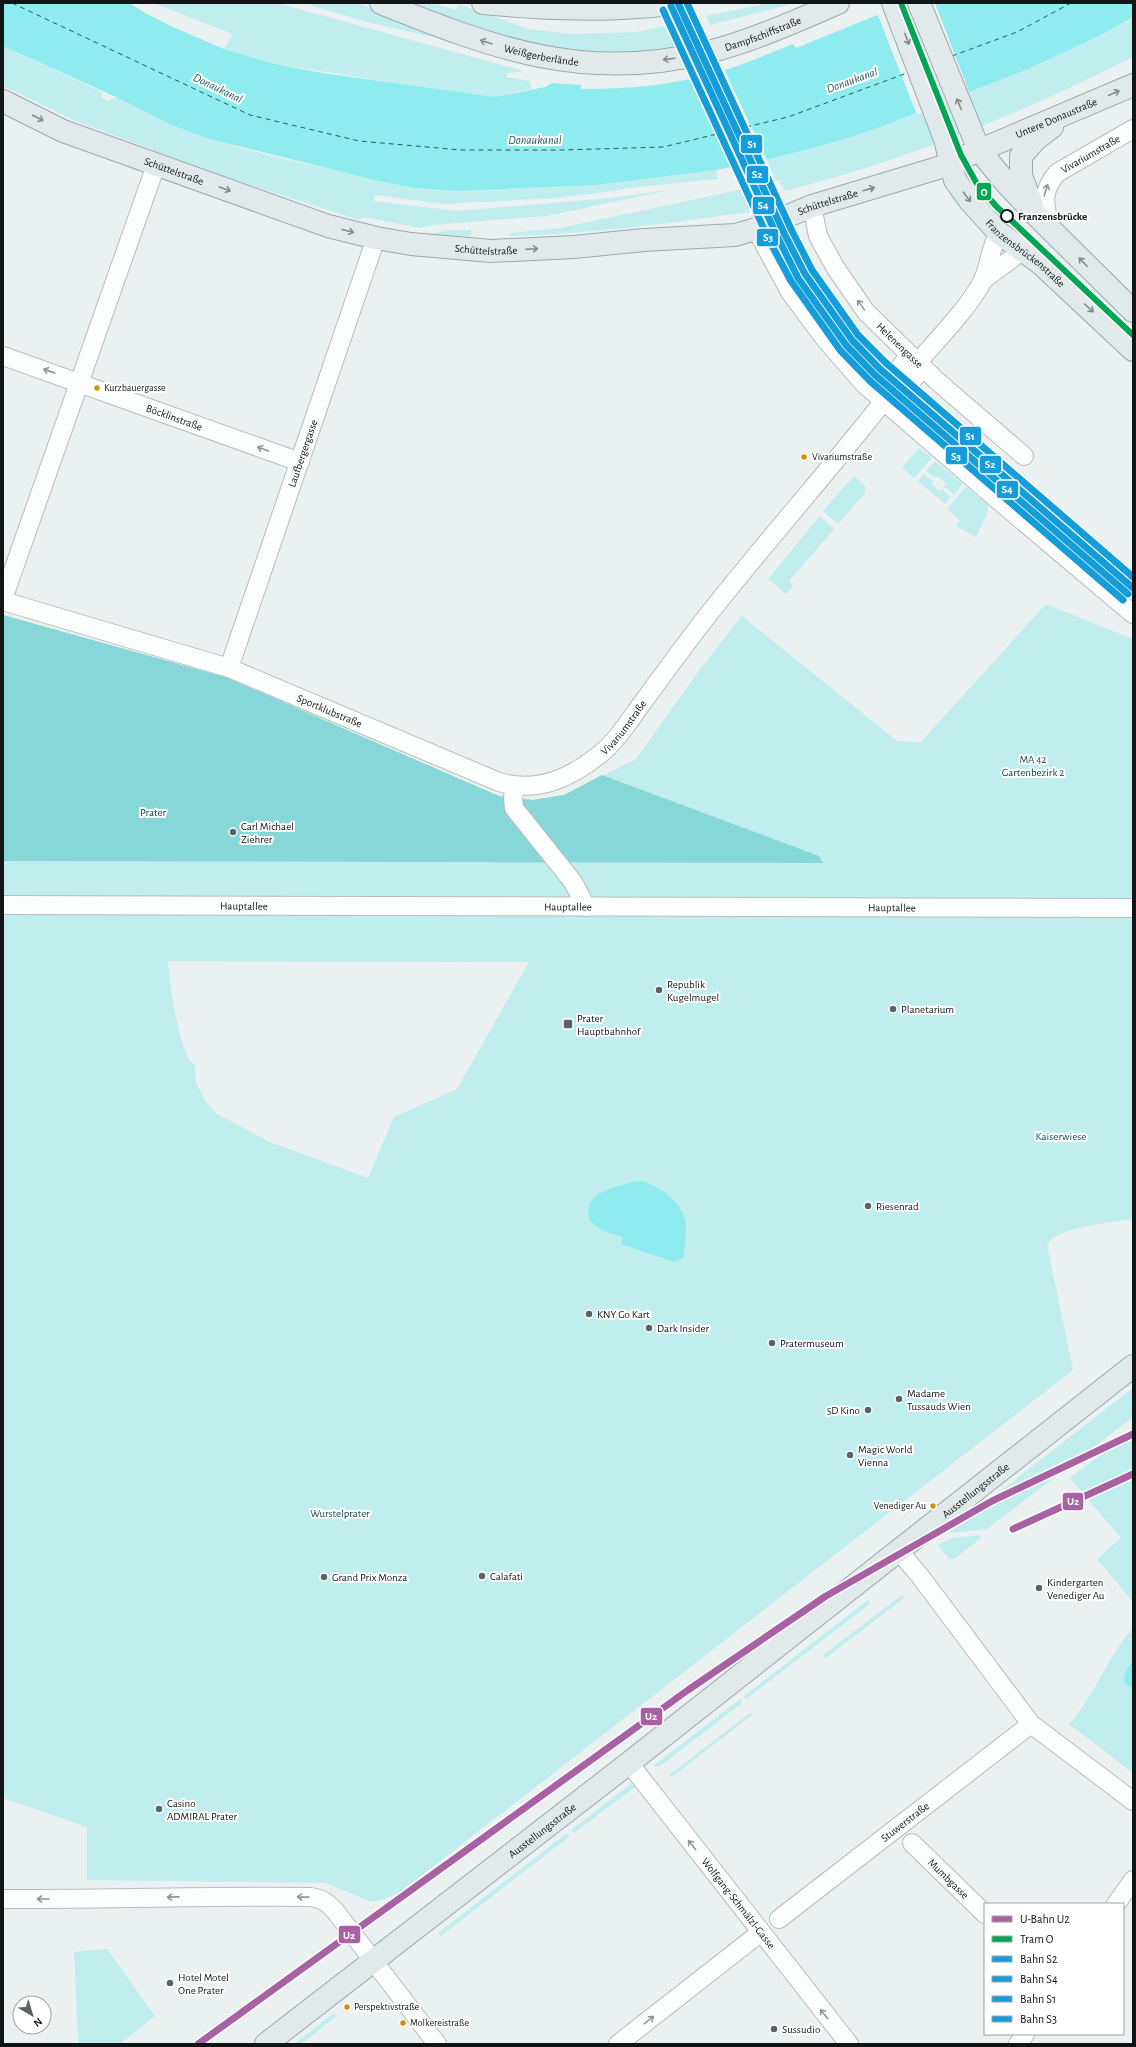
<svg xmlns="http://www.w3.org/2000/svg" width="1136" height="2047" viewBox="0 0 1136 2047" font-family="'Alegreya Sans',sans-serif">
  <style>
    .green { fill: #c0edee; fill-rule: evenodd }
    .forest { fill: #87d7d8 }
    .water { fill: #8fecee }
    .pier { fill: #ebf0f0 }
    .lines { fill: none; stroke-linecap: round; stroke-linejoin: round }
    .ferry { stroke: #245b5c; stroke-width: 1; stroke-dasharray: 5 4; stroke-linecap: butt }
    .minor-casing { stroke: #b7bcbc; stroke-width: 20 }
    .major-casing { stroke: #99a9aa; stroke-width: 24 }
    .minor { stroke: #fcfdfd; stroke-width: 18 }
    .major { stroke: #e1e9ea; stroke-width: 22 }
    .rail-1-casing { stroke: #fff; stroke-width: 10 }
    .rail-2-casing { stroke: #fff; stroke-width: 10 }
    .rail-3-casing { stroke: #fff; stroke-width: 10 }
    .rail-4-casing { stroke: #fff; stroke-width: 10 }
    .rail-1 { stroke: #159dd9; stroke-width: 7 }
    .rail-2 { stroke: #159dd9; stroke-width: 7 }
    .rail-3 { stroke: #159dd9; stroke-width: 7 }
    .rail-4 { stroke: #159dd9; stroke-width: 7 }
    .tram-1-casing { stroke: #fff; stroke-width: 9 }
    .tram-1 { stroke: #00a651; stroke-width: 6 }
    .metro-1-casing { stroke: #fff; stroke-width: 10 }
    .metro-1 { stroke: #a862a4; stroke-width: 7 }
    .oneway { stroke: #838a8a }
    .oneway2 { stroke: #929595 }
    .stop-dot { fill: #fff; stroke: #111515; stroke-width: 2 }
    .bus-dot { fill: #d49003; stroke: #fff; stroke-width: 1.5 }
    .poi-dot { fill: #5d6262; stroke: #fff; stroke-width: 1.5 }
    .labels { text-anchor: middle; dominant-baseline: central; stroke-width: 4; stroke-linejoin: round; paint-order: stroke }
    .bus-label { font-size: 10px; fill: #111515; stroke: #fff; text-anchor: start }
    .street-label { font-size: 11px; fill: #111515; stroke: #fff }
    .stop-label { font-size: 11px; font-weight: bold; fill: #111515; stroke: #fff; text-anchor: start }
    .park-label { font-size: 11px; fill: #0d494b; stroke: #fff }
    .poi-label { font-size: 11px; fill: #111515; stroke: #fff; text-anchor: start }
    .water-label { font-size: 12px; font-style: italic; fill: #245b5c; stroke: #fff }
    .line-badge { stroke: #fff; stroke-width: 1.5 }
    .badge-label { font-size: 11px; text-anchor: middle; font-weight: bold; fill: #fff }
  </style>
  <rect width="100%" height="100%" fill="#ebf0f0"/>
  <!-- green -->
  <path class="green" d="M 153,3 L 277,3 L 524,71 L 507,73 L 507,77 L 530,81 L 531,89 L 495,97 L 438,90 L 271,63 L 224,49 L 233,34 Z
    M 314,3 L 358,3 L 435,35 L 433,37 L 367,22 L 310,5 Z
    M 404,3 L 430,3 L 457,10 L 458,4 L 528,29 L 570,34 L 637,32 L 673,24 L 682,40 L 691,50 L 611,57 L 527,44 Z
    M 769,3 L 787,3 L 788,5 L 710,25 L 706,16 Z
    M 1133,17 L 1133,57 C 1022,113 905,161 785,191 L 779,180 L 776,181 L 767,160 L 842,140 L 912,115 L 1028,69 L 1101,35 Z
    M 3,46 L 102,92 L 102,98 L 108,101 L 116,97 L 169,124 L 209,139 L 271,156 L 415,188 L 458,191 L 597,185 L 716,170 L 718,179 L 637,187 L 598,193 L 554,198 L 462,203 L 444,204 L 375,195 L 373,201 L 458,211 L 610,198 L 670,190 L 546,216 L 433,225 L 420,228 L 363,217 L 359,220 L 216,174 L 74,120 L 3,86 Z
    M 753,187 L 759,196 L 757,197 L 763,210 C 679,222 594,234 510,236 L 510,233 L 560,228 Z
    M 448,230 L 471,230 L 471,235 L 465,239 L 426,236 Z
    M 919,448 L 932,458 L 914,478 L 902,467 Z
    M 935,461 L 963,484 L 954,495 L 944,486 L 946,483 L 938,476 L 935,478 L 926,471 Z
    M 924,474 L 933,481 L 931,484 L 940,491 L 942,489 L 951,497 L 945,504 L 918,481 Z
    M 854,476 L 865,486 L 865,493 L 838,524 L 823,511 Z
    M 966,487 L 988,505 L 988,512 L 976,537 L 956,526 L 960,521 L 947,509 Z
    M 820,516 L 834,529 L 789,581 L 793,586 L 786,594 L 768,579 Z
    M 1046,604 L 1133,639 L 1133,1219 C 1114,1222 1055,1227 1047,1245 L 1073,1370 L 399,1893 L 384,1899 L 371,1902 L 326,1883 L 87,1880 L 87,1827 L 3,1798 L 3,615 L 225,677 L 499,796 L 533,800 L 564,795 L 636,759 L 701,668 L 742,616 L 897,741 L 921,742 ZM 168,961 L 529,962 L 457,1089 L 394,1117 L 368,1178 L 270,1142 L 217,1114 L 206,1102 L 196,1083 L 195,1065 C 180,1061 169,978 168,961 Z
    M 1133,1388 L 1133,1417 L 987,1529 L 951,1533 L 949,1531 Z
    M 1133,1430 L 1133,1602 L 1097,1559 L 1121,1538 L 1070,1478 Z
    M 980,1535 L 981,1538 L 954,1559 L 949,1559 L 938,1545 L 952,1538 Z
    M 902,1595 L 904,1598 L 826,1658 L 823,1655 Z
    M 868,1600 L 871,1603 L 746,1699 L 744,1696 Z
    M 1133,1628 L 1133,1773 L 1069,1724 C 1096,1695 1107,1657 1133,1628 Z
    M 740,1699 L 742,1703 L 659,1767 L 653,1766 Z
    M 750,1713 L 752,1715 L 672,1777 L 669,1775 Z
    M 632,1783 L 635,1787 L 574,1833 L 571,1830 Z
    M 567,1833 L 570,1836 L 441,1936 L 438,1933 Z
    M 107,1949 L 155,2016 L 120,2044 L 78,2044 L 74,1952 Z
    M 334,2013 L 337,2016 L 301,2044 L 294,2044 Z"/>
  <!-- forest -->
  <path class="forest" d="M 3,615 L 225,677 L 499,796 L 533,800 L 564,795 L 602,775 L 819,856 L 823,863 L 3,861 Z"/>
  <!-- water -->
  <path class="water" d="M 3,3 L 129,3 L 147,14 L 173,27 L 224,49 L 271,63 L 322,73 L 495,97 L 545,87 L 552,83 L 581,85 L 581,89 C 629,89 678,85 725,70 C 748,63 770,53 793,44 L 796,48 L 907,3 L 1133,3 L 1133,17 L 1101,35 L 1028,69 L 883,126 L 842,140 L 767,160 L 716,170 L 597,185 L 458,191 L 415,188 L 379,181 L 209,139 L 169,124 L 116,97 L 3,46 Z
    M 642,1181 C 661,1186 685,1205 686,1226 C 687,1236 684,1248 683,1258 L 674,1262 L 621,1244 L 623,1237 C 615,1234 604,1232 597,1227 C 583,1218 587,1199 601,1193 C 613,1187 629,1182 642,1181 Z
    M 1133,1660 L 1133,1686 L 1130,1687 L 1124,1682 C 1124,1673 1128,1667 1133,1660 Z"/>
  <!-- pier -->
  <path class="pier" d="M 901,3 L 935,3 L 970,94 L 917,115 L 877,13 Z
    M 724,69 L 767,160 L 767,162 L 747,167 L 703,74 Z"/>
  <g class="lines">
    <!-- ferry -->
    <path class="ferry" d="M 12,3 L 250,115 L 359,141 L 461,150 L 563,150 L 663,147 L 788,117 L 907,73
      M 952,56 L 1017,32 L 1071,3"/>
    <defs>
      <g id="minor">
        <path id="s1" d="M 812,206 L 818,236 L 835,267 L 866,312 L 937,381 L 1024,456"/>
        <path id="s2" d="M 1050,228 C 1045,205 1040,193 1057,173 L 1133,129"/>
        <path d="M 756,229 L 790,292 L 825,339 L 864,384 L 999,501 L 1133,614"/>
        <path d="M 983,280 L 1022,251"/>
        <path id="s3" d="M 3,356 L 300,462"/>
        <path d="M 883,402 L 882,389 L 905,361 L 918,362"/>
        <path d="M 3,599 L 156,165"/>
        <path id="s4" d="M 3,601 L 229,668 L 499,782 C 537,793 569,779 599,755 C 617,741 629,721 643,702 C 662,676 681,650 701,624 C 760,548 824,477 883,402 L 894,399 L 919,373 L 918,362 C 937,340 971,305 983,280 C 990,264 990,248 999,233"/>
        <path id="s5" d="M 229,668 L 376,238"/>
        <path d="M 515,787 L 513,797 L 514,808 L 573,882 L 586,907"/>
        <path id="s6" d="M 3,905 L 1133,908"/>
        <path d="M 898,1550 L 920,1576 L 1031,1724 L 1133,1801"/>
        <path id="s7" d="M 629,1763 L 849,2044"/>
        <path id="s8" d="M 912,1843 L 985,1914"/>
        <path d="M 3,1899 C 106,1899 208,1896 311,1897 C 323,1899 328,1903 336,1912 L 437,2044"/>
        <path d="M 1116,1904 L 1133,1880"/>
        <path id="s9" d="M 779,1919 L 1031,1724"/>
        <path d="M 618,2044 L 760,1933"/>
        <path d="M 1018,2044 L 1025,2034"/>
      </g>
      <g id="major">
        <path id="s10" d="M 381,3 C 493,48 585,83 708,52 C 752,41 796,21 838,3"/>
        <path d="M 483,3 C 548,9 612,12 677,3"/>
        <path id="s11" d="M 893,3 L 945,139 L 955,180 L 970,201 L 999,233 L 1040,263 L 1133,350"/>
        <path d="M 919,3 L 979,150 L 1007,184 L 1036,215 L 1133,311"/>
        <path id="s12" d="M 3,101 L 63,131 L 328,226 L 376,238 L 411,244 L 491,251 L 574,247 L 644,240 L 735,235 L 756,229 L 812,206 L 938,168 L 1133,85"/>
        <path d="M 1032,205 L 1021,176 L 1021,156 L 1035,140 L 1052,127"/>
        <path id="s13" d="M 266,2044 L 629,1763 L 1133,1366"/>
      </g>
    </defs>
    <!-- minor casing -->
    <use href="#minor" class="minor-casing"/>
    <!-- major casing -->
    <use href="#major" class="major-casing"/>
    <!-- minor -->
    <use href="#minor" class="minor"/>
    <!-- major -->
    <use href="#major" class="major"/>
    <defs>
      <path id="rail-1" d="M 678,3 L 785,235 L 805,274 L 852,340 L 880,369 L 1133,588"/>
      <path id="rail-2" d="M 671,6 L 778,238 L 798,278 L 846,345 L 875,375 L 1128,594"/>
      <path id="rail-3" d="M 687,3 L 792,231 L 812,270 L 858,335 L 886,363 L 1133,577"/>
      <path id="rail-4" d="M 663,10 L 770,242 L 791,281 L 840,350 L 870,381 L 1123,600"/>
    </defs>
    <!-- rail-1 casing -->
    <use href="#rail-1" class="rail-1-casing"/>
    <!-- rail-2 casing -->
    <use href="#rail-2" class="rail-2-casing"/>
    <!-- rail-3 casing -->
    <use href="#rail-3" class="rail-3-casing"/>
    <!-- rail-4 casing -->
    <use href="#rail-4" class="rail-4-casing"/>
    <!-- rail-1 -->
    <use href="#rail-1" class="rail-1"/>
    <!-- rail-2 -->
    <use href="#rail-2" class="rail-2"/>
    <!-- rail-3 -->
    <use href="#rail-3" class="rail-3"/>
    <!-- rail-4 -->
    <use href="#rail-4" class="rail-4"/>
    <defs>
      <path id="tram-1" d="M 901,3 L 961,155 L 977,184 L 996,206 L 1133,335"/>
    </defs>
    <!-- tram-1 casing -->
    <use href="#tram-1" class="tram-1-casing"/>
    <!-- tram-1 -->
    <use href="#tram-1" class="tram-1"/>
    <defs>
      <path id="metro-1" d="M 1013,1529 L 1133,1474
        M 198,2044 L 688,1690 L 826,1596 L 992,1501 L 1133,1434"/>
    </defs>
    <!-- metro-1 casing -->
    <use href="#metro-1" class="metro-1-casing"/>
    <!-- metro-1 -->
    <use href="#metro-1" class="metro-1"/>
  </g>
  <!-- one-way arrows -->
  <defs><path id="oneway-shaft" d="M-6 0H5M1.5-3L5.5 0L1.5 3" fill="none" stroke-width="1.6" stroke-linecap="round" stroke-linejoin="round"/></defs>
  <g class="oneway">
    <use href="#oneway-shaft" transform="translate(907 39) rotate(69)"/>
    <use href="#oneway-shaft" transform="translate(486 42) rotate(-162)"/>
    <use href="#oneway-shaft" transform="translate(669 59) rotate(173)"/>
    <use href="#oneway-shaft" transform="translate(1114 93) rotate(-24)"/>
    <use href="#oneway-shaft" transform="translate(959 104) rotate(-112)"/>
    <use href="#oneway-shaft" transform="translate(38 118) rotate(27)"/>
    <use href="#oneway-shaft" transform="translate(225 189) rotate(20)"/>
    <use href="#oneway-shaft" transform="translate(869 189) rotate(-16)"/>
    <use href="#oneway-shaft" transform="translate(967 197) rotate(53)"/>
    <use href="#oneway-shaft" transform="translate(348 231) rotate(15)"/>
    <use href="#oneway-shaft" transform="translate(532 249) rotate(-3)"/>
    <use href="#oneway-shaft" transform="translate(1083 262) rotate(-134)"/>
    <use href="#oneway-shaft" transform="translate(1089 308) rotate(42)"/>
  </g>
  <g class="oneway2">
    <use href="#oneway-shaft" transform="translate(1046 190) rotate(-73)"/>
    <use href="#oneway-shaft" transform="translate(861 305) rotate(-125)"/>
    <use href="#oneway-shaft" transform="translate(49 371) rotate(-161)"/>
    <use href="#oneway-shaft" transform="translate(263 449) rotate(-160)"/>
    <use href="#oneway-shaft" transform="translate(692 1845) rotate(-128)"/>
    <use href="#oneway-shaft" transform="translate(173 1897) rotate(179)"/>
    <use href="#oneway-shaft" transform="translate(303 1897) rotate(-179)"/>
    <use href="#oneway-shaft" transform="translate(43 1899) rotate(-180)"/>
    <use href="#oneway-shaft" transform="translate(824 2014) rotate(-129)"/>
    <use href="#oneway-shaft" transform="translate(649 2020) rotate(-38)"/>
  </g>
  <!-- markers -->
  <circle class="stop-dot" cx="1007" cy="216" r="6"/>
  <g class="bus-dot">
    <circle cx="97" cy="388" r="3.5"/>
    <circle cx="804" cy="457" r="3.5"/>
    <circle cx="933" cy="1506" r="3.5"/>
    <circle cx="347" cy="2007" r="3.5"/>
    <circle cx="403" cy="2023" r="3.5"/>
  </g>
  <g class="poi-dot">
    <circle cx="233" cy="832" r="4"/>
    <circle cx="659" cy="990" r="4"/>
    <circle cx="893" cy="1009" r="4"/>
    <rect x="563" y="1019" width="10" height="10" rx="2"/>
    <circle cx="868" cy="1206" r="4"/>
    <circle cx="589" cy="1314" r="4"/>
    <circle cx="649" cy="1328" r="4"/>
    <circle cx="772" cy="1343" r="4"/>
    <circle cx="899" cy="1399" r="4"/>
    <circle cx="868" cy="1410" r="4"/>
    <circle cx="850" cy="1455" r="4"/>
    <circle cx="482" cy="1576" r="4"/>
    <circle cx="324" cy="1577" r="4"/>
    <circle cx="1039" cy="1588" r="4"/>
    <circle cx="159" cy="1809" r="4"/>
    <circle cx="170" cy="1983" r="4"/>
    <circle cx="774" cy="2029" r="4"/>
  </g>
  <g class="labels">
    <!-- bus labels -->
    <g class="bus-label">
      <text x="104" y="388">Kurzbauergasse</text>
      <text x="812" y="457">Vivariumstraße</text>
      <text x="926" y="1506" text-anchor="end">Venediger Au</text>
      <text x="354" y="2007">Perspektivstraße</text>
      <text x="410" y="2023">Molkereistraße</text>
    </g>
    <!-- street labels -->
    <g class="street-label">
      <text stroke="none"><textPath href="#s10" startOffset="395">Dampfschiffstraße</textPath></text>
      <text stroke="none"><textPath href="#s10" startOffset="169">Weißgerberlände</textPath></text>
      <text stroke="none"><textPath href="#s12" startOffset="1101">Untere Donaustraße</textPath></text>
      <text stroke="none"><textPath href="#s2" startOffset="97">Vivariumstraße</textPath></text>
      <text stroke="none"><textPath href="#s12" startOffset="185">Schüttelstraße</textPath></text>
      <text stroke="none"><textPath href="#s12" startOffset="857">Schüttelstraße</textPath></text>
      <text stroke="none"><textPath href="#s12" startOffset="509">Schüttelstraße</textPath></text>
      <text stroke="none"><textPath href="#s11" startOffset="290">Franzensbrückenstraße</textPath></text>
      <text stroke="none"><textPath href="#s1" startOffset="168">Helenengasse</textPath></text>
      <text stroke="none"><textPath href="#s3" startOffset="182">Böcklinstraße</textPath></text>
      <text stroke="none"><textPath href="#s5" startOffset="227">Laufbergergasse</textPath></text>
      <text stroke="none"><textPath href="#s4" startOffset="345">Sportklubstraße</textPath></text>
      <text stroke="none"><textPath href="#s4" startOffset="674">Vivariumstraße</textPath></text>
      <text stroke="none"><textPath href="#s6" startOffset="241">Hauptallee</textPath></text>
      <text stroke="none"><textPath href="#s6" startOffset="565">Hauptallee</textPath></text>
      <text stroke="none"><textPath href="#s6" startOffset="889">Hauptallee</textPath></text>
      <text stroke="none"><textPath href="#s13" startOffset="900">Ausstellungsstraße</textPath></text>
      <text stroke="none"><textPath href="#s9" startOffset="159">Stuwerstraße</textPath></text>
      <text stroke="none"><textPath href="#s13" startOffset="349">Ausstellungsstraße</textPath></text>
      <text stroke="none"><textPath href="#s8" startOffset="51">Mumbgasse</textPath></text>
      <text stroke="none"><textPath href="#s7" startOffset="178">Wolfgang-Schmälzl-Gasse</textPath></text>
    </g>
    <!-- stop labels -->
    <g class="stop-label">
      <text x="1018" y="216">Franzensbrücke</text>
    </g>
    <!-- park labels -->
    <g class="park-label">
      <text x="1033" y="759">MA 42<tspan x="1033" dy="13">Gartenbezirk 2</tspan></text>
      <text x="153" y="812">Prater</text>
      <text x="1061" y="1136">Kaiserwiese</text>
      <text x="340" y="1513">Wurstelprater</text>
    </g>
    <!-- poi labels -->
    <g class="poi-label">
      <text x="241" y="826">Carl Michael<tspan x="241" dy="13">Ziehrer</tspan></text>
      <text x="667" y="984">Republik<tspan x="667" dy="13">Kugelmugel</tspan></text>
      <text x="901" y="1009">Planetarium</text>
      <text x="577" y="1018">Prater<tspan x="577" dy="13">Hauptbahnhof</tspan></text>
      <text x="876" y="1206">Riesenrad</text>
      <text x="597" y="1314">KNY Go Kart</text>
      <text x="657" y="1328">Dark Insider</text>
      <text x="780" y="1343">Pratermuseum</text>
      <text x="907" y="1393">Madame<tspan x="907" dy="13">Tussauds Wien</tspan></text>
      <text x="860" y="1410" text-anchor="end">5D Kino</text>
      <text x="858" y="1449">Magic World<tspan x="858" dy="13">Vienna</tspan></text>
      <text x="490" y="1576">Calafati</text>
      <text x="332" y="1577">Grand Prix Monza</text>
      <text x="1047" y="1582">Kindergarten<tspan x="1047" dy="13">Venediger Au</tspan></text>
      <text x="167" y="1803">Casino<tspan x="167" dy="13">ADMIRAL Prater</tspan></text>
      <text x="178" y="1977">Hotel Motel<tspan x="178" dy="13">One Prater</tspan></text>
      <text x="782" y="2029">Sussudio</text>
    </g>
    <!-- water labels -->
    <g class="water-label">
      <text transform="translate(852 80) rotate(-20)">Donaukanal</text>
      <text transform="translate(218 88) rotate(26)">Donaukanal</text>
      <text x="535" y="140">Donaukanal</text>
    </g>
  </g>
  <g class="line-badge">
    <rect x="740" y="134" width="23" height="20" rx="4" fill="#159dd9"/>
    <rect x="746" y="165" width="23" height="19" rx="4" fill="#159dd9"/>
    <rect x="976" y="182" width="16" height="19" rx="4" fill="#00a651"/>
    <rect x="752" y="196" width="23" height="19" rx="4" fill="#159dd9"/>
    <rect x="756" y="228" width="23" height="19" rx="4" fill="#159dd9"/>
    <rect x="959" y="426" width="23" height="20" rx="4" fill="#159dd9"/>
    <rect x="945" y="446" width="23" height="19" rx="4" fill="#159dd9"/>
    <rect x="979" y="455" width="23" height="19" rx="4" fill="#159dd9"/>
    <rect x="996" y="480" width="23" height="19" rx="4" fill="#159dd9"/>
    <rect x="1062" y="1492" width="22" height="19" rx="4" fill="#a862a4"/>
    <rect x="640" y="1707" width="23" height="19" rx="4" fill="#a862a4"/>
    <rect x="338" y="1925" width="23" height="19" rx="4" fill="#a862a4"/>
  </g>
  <g class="badge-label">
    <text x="752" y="148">S1</text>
    <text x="757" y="178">S2</text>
    <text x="984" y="196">O</text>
    <text x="763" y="209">S4</text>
    <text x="768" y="241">S3</text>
    <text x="970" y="440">S1</text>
    <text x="956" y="460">S3</text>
    <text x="990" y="468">S2</text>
    <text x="1007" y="493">S4</text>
    <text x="1073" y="1505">U2</text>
    <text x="651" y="1720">U2</text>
    <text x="349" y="1939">U2</text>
  </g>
  <!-- border -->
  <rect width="1136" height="2047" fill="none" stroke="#111515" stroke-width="8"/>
  <!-- legend -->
  <rect x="984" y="1903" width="140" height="132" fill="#ffffff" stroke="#a0a1a1"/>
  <rect x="992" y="1916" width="20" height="6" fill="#a862a4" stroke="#a0a1a1"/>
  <text x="1020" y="1923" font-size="12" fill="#111515">U-Bahn U2</text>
  <rect x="992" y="1936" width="20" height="6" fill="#00a651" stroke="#a0a1a1"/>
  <text x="1020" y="1943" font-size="12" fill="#111515">Tram O</text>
  <rect x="992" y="1956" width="20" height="6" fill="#159dd9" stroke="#a0a1a1"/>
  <text x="1020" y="1963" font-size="12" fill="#111515">Bahn S2</text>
  <rect x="992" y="1976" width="20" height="6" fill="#159dd9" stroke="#a0a1a1"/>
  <text x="1020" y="1983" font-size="12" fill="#111515">Bahn S4</text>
  <rect x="992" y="1996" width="20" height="6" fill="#159dd9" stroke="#a0a1a1"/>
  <text x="1020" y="2003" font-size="12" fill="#111515">Bahn S1</text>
  <rect x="992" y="2016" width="20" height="6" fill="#159dd9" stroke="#a0a1a1"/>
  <text x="1020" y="2023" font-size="12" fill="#111515">Bahn S3</text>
  <!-- north arrow -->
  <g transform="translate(32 2015) rotate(142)"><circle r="19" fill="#ffffff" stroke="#a0a1a1"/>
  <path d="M0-3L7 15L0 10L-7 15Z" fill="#5d6262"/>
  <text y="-6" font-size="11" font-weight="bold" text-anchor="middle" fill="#111515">N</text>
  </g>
</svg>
